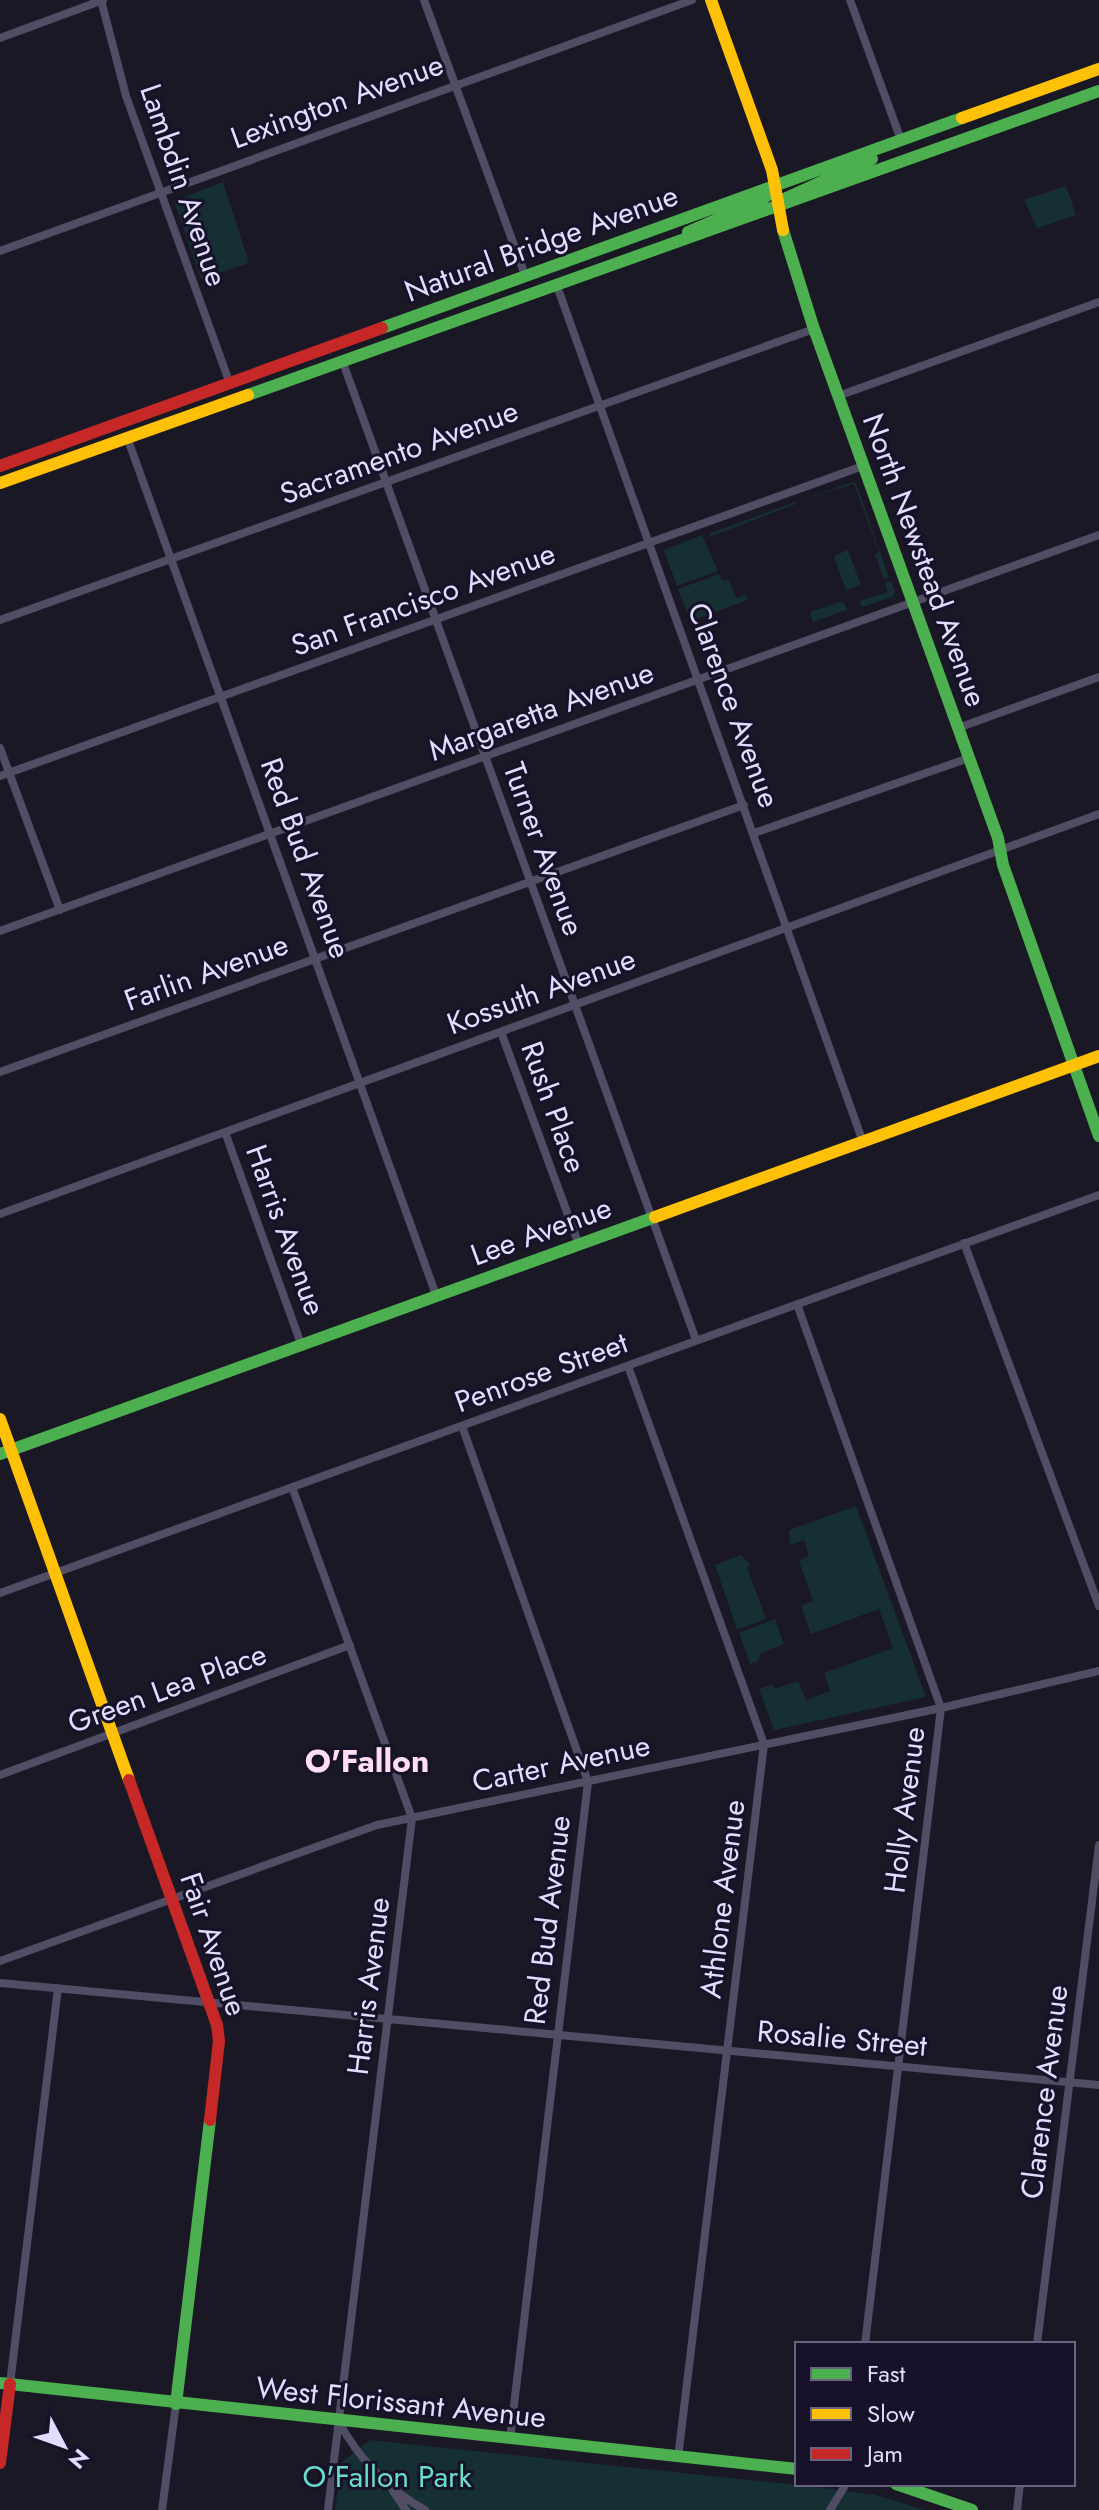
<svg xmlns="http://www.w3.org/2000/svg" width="1099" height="2510" viewBox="0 0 1099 2510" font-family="Jost,sans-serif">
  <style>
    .green { fill: #162f32 }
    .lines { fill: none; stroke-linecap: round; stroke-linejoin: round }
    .street { stroke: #504d65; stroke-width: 8 }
    .fast { stroke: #4caf50; stroke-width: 12 }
    .slow { stroke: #ffc107; stroke-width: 12 }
    .jam { stroke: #c62828; stroke-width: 12 }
    .labels { text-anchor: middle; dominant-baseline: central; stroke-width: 6; stroke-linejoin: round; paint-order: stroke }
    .street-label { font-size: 30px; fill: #e2dcfe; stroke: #17122a }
    .park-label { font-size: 30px; fill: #68dec8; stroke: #17122a }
    .neighbourhood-label { font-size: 32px; font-weight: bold; fill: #fedef0; stroke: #17122a }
  </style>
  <rect width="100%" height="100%" fill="#1a1824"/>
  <!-- green -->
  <path class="green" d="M 223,182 L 249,263 L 201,279 L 174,201 Z
    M 1066,186 L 1076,215 L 1037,228 L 1024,200 Z
    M 853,482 L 856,483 L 889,578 L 884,579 L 875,554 L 879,552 L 854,484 L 801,500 Z
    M 795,502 L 796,504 L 709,537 L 711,533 Z
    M 702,535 L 718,571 L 677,586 L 664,550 Z
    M 848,550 L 861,585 L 846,590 L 834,556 Z
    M 719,574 L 722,581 L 729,580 L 736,598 L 746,595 L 748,600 L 690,621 L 678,589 Z
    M 891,581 L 895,593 L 892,597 L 862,607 L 859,601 L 888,592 L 885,583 Z
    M 843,601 L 847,610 L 813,622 L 810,612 Z
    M 856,1506 L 926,1697 L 774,1730 L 759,1689 L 772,1684 L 774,1689 L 798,1681 L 806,1700 L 830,1691 L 824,1673 L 893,1648 L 879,1609 L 811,1634 L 801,1606 L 813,1601 L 799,1561 L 809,1556 L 804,1540 L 790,1545 L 789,1530 Z
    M 741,1555 L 750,1565 L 747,1567 L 766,1619 L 737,1630 L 715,1565 Z
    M 775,1619 L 784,1644 L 761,1653 L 758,1661 L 750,1664 L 739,1633 Z
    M 370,2440 L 817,2487 L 875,2495 L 925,2510 L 335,2510 L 342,2462 Z"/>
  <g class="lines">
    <!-- street -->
    <path class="street" d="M 101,0 L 126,96 L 230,384
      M 424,0 L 525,275
      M 850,0 L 901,140
      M 0,38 L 103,0
      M 0,251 L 692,0
      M 557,286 L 863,1142
      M 342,360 L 696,1340
      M 838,396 L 1099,302
      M 127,437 L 436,1295
      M 0,620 L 814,329
      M 958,728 L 1099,677
      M 0,748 L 60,910
      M 0,776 L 863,466
      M 754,833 L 969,758
      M 0,931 L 1099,535
      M 501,1032 L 579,1245
      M 0,1072 L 744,805
      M 225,1132 L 301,1344
      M 0,1214 L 1099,814
      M 964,1243 L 1099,1606
      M 797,1304 L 941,1708 L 865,2344
      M 628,1366 L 764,1744 L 678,2458
      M 462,1426 L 588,1782 L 510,2439
      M 292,1487 L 412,1818 L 328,2510
      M 0,1593 L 1099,1195
      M 0,1775 L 350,1645
      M 0,1961 L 377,1825 L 941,1708 L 1099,1671
      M 0,1983 L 1099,2085
      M 1037,2344 L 1099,1845
      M 10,2384 L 58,1988
      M 339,2422 C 358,2458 389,2490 425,2510
      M 393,2491 L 406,2510
      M 162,2510 L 176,2404
      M 830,2510 L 846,2484
      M 1017,2510 L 1020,2484"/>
    <!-- fast -->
    <path class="fast" d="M 782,200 L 872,159
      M 783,230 L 813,326 L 998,838 L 1003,865 L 1099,1136
      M 688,232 L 760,201 L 773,191
      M 382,328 L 962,118
      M 248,395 L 1099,91
      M 0,1454 L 655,1217
      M 0,2383 L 797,2469
      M 176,2404 L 210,2120
      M 896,2484 L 972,2510"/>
    <!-- slow -->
    <path class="slow" d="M 711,0 L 772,170 L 783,230
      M 962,118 L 1099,69
      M 0,483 L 248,395
      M 655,1217 L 1099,1056
      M 0,1419 L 129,1780"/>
    <!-- jam -->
    <path class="jam" d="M 0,466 L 382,328
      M 129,1780 L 217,2025 L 219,2041 L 210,2120
      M 0,2463 L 10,2384"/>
  </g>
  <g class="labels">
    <!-- street labels -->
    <g class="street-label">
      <text transform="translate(337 101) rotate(-20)">Lexington Avenue</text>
      <text transform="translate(184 185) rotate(71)">Lambdin Avenue</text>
      <text transform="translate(541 243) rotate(-20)">Natural Bridge Avenue</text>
      <text transform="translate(399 452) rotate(-20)">Sacramento Avenue</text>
      <text transform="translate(925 560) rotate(70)">North Newstead Avenue</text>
      <text transform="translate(423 599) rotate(-20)">San Francisco Avenue</text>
      <text transform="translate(734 705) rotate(70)">Clarence Avenue</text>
      <text transform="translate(541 711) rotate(-20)">Margaretta Avenue</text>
      <text transform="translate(544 849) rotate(70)">Turner Avenue</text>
      <text transform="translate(306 858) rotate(70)">Red Bud Avenue</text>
      <text transform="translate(206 972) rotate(-20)">Farlin Avenue</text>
      <text transform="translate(541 991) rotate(-20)">Kossuth Avenue</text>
      <text transform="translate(554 1107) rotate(70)">Rush Place</text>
      <text transform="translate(286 1230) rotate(70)">Harris Avenue</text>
      <text transform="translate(541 1231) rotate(-20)">Lee Avenue</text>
      <text transform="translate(541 1372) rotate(-20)">Penrose Street</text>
      <text transform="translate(167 1688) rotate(-20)">Green Lea Place</text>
      <text transform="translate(561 1763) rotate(-12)">Carter Avenue</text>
      <text transform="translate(904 1810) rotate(-83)">Holly Avenue</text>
      <text transform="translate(722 1899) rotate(-83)">Athlone Avenue</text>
      <text transform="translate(547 1920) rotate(-83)">Red Bud Avenue</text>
      <text transform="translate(214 1944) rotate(71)">Fair Avenue</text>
      <text transform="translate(368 1986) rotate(-83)">Harris Avenue</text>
      <text transform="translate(842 2038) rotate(5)">Rosalie Street</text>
      <text transform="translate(1044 2092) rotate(-83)">Clarence Avenue</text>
      <text transform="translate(401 2402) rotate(6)">West Florissant Avenue</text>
    </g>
    <!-- park labels -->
    <g class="park-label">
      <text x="387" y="2476">O'Fallon Park</text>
    </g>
    <!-- neighbourhood labels -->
    <g class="neighbourhood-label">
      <text x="367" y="1761">O'Fallon</text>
    </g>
  </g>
  <!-- legend -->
  <rect x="795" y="2342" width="280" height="144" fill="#17122a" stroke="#68637f" stroke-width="2"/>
  <rect x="811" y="2368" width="40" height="12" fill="#4caf50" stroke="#68637f" stroke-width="2"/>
  <text x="867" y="2382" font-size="24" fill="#e2dcfe">Fast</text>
  <rect x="811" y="2408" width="40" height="12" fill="#ffc107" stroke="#68637f" stroke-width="2"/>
  <text x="867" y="2422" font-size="24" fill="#e2dcfe">Slow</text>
  <rect x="811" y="2448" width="40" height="12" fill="#c62828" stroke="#68637f" stroke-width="2"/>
  <text x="867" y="2462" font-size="24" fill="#e2dcfe">Jam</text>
  <!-- north arrow -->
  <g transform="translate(64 2446) rotate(131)" stroke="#17122a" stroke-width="6" paint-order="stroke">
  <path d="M0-6L14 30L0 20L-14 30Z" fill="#e2dcfe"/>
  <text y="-12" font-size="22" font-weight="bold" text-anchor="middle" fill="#e2dcfe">N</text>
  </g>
</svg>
